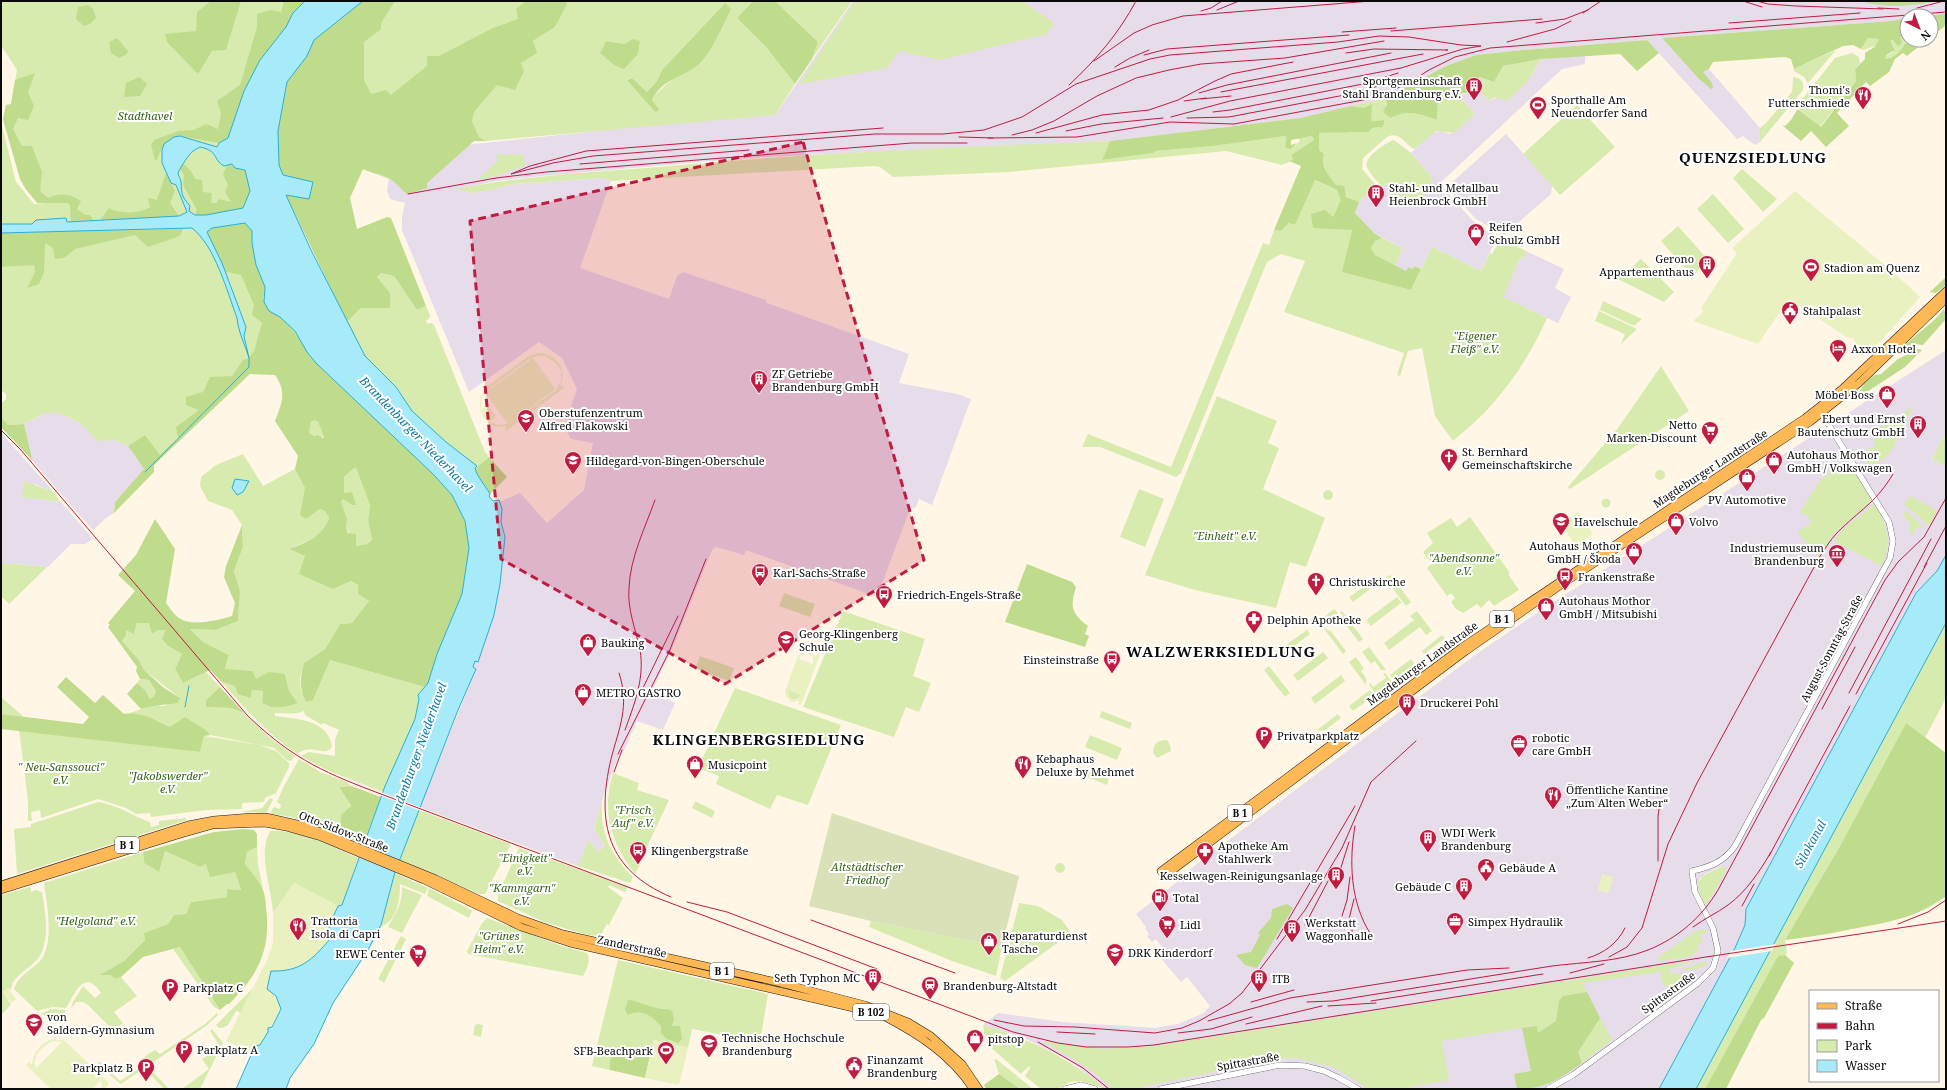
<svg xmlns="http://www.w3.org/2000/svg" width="1947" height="1090" viewBox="0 0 1947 1090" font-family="'Noto Serif',serif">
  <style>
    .industrial { fill: #e6dcea; fill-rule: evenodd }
    .green { fill: #d8ebae; fill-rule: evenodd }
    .forest { fill: #bfdc8c; fill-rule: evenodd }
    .cemetery { fill: #dae0b7 }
    .pitch { fill: #e9f1c0; fill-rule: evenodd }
    .water { fill: #a7eafa; stroke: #2aafd5; fill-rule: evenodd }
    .pier { fill: #fff6e6 }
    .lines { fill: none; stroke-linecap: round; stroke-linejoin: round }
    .stream { stroke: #2aafd5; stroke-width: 1 }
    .tertiary-casing { stroke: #3c3c3c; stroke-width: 6 }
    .primary-casing { stroke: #1a1a1a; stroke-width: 8 }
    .tertiary { stroke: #fff; stroke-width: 5.5 }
    .primary { stroke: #ffb856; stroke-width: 7 }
    .rail { stroke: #c01b40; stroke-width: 1 }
    .marked { fill: #c01b40; fill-opacity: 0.2; stroke: #c01b40; stroke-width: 3; stroke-dasharray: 8 5; stroke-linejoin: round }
    .labels { text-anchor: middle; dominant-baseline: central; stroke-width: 4; stroke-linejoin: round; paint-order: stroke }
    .shield { fill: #fff; stroke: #535353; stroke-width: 1 }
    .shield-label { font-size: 10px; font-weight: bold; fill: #090909 }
    .poi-label { font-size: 11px; fill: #090909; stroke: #fff; text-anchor: start }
    .park-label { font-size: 11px; font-style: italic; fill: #356317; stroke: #fff }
    .street-label { font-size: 11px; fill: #090909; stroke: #fff }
    .water-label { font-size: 12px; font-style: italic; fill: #0d7ba1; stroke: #fff }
    .district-label { font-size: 15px; font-weight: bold; letter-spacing: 1px; fill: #090909; stroke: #fff }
  </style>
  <rect width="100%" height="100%" fill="#fff6e6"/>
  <!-- industrial -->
  <path class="industrial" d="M 853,1 L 1946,1 L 1946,14 L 1907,16 L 1907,18 L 1891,21 L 1662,38 L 1698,78 L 1703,72 L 1709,69 L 1760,128 L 1760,142 L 1755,145 L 1743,136 L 1737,139 L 1647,40 L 1512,51 L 1476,55 L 1446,66 L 1384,99 L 1300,118 L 1110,141 L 745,158 L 543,176 L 497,181 L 458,189 L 473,193 L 496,189 L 514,184 L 603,178 L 611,181 L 580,268 L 669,299 L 677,276 L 683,272 L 766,300 L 767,303 L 909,354 L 899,383 L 957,394 L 971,399 L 932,505 L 919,499 L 916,507 L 910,509 L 877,597 L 746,550 L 744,555 L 716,547 L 712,550 L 672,649 L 652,691 L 675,703 L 663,730 L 637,721 L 622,755 L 619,755 L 602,800 L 594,829 L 605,846 L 598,852 L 590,841 L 578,866 L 420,807 L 476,669 L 473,668 L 475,661 L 478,662 L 505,537 L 501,522 L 502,508 L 499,502 L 520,493 L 547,523 L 584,490 L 593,443 L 571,439 L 564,427 L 577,389 L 562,358 L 539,342 L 469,392 L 402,230 L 402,216 L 405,203 L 390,199 L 387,191 L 389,179 L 456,146 L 672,123 L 775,115 Z
    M 1585,55 L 1585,64 L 1562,69 L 1439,184 L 1474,222 L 1497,237 L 1481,271 L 1432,247 L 1421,269 L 1414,266 L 1413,269 L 1407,271 L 1395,266 L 1403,248 L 1375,234 L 1355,213 L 1359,202 L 1376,185 L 1383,187 L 1388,183 L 1392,186 L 1388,190 L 1431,176 L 1411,153 L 1431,133 L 1440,131 L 1450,134 L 1475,114 L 1460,97 L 1463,94 L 1480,91 L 1489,101 L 1528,81 L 1541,59 Z
    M 1506,134 L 1552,186 L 1551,194 L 1504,235 L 1476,219 L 1447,187 Z
    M 1526,251 L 1564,269 L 1555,288 L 1571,297 L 1558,323 L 1502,297 L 1519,260 L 1526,255 Z
    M 1946,350 L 1946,431 L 1932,459 L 1946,466 L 1946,555 L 1937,571 L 1916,593 L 1746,909 L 1745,925 L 1735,948 L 1659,1089 L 1106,1089 L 1069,1060 L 1024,1038 L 983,1025 L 998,1013 L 1063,1022 L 1155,1028 L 1178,1024 L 1204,1013 L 1210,1006 L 1187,977 L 1181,982 L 1159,956 L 1165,951 L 1156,939 L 1152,942 L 1147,936 L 1149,934 L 1145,928 L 1146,927 L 1136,914 L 1177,882 L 1185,873 L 1475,655 L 1546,607 ZM 1722,866 L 1706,906 L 1699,892 L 1700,878 L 1705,874 Z
    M 46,413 L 60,413 L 80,423 L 97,440 L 115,440 L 128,446 L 144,469 L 115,502 L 114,513 L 106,518 L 93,530 L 31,459 L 32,458 L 24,424 Z
    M 1,433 L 51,489 L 48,490 L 35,484 L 22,497 L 61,502 L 93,539 L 85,544 L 71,544 L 48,567 L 1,563 Z"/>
  <!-- green -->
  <path class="green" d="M 1,1 L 753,1 L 737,18 L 766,47 L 795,84 L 775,115 L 486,141 L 479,137 L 472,121 L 475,111 L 497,84 L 521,63 L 533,41 L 555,27 L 567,5 L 389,179 L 363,169 L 250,191 L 243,207 L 289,325 L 160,456 L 145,435 L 128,446 L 115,440 L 97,441 L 80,423 L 60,413 L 46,413 L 24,424 L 8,425 L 1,417 L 1,404 L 6,399 L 6,394 L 1,390 L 1,267 L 34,264 L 33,232 L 70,221 L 67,222 L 66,218 L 32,224 L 1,224 L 1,122 L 16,182 L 34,204 L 45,203 L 4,119 L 6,106 L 11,104 L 17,70 L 1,45 ZM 725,3 L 698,65 L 671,80 L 655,95 L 652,100 L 660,110 L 655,112 L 627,79 L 632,78 L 647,92 L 657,81 L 662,70 ZM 606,41 L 625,44 L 600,53 Z
    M 775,1 L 852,1 L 812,59 L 818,42 Z
    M 855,1 L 1022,1 L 1054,23 L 1047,34 L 939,60 L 899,51 L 887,68 L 799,84 Z
    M 1907,31 L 1907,40 L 1913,41 L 1920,40 L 1911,45 L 1905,43 C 1901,51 1894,57 1885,59 L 1886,55 L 1892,53 L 1895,49 L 1890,41 L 1893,40 L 1902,43 L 1900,37 Z
    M 1868,38 L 1879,39 L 1875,46 L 1863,50 L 1861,49 Z
    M 1836,50 L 1808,83 L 1804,77 L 1794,71 L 1794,69 Z
    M 1852,53 L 1859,57 L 1860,63 L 1855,69 L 1856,81 L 1820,127 L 1796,107 L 1835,58 Z
    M 1541,59 L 1528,81 L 1507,101 L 1495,97 L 1489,101 L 1480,91 L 1478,77 L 1494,82 L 1503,66 Z
    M 1793,77 C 1800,77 1805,83 1803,90 L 1760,142 L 1760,128 L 1766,123 L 1792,92 Z
    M 1463,94 L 1460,97 L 1475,114 L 1454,133 L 1436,131 L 1414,149 C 1404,143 1399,131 1387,137 L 1363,158 L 1362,169 L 1376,185 L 1359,202 C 1355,201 1350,199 1347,197 C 1331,187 1314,152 1319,133 L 1346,131 L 1350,133 L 1369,132 L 1372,128 L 1383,127 L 1385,120 L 1371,121 L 1370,111 L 1351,106 L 1384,99 L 1390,118 C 1409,109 1418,114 1437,120 L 1438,103 L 1443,96 Z
    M 1577,105 L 1615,147 L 1560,195 L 1523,154 Z
    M 1286,136 L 1285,148 L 1291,149 L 1300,141 L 1298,138 L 1312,136 L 1314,140 L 1291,155 L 1293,160 L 1282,165 L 1226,151 L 1009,172 L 893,177 L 880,167 L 874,166 L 611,181 L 603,178 L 514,184 L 496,189 L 473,193 L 456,189 C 524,176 591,172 659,167 C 809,153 960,147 1110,141 L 1102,160 L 1152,153 L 1156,151 L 1213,146 Z
    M 1394,140 L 1411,153 L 1431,176 L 1431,190 C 1408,210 1409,213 1387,191 L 1392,186 L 1388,183 L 1383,187 C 1378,182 1370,175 1367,167 C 1363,158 1386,142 1394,140 Z
    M 495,154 L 523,155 L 525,165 L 496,176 L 477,180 L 499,160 Z
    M 1742,169 L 1777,199 L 1763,212 L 1733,178 Z
    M 1314,180 L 1337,190 L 1342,200 L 1333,217 L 1311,214 L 1352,230 L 1343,272 L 1411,290 L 1432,247 L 1481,271 L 1490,253 L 1492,254 L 1501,239 L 1526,251 L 1526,255 L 1519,260 L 1503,297 L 1547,318 C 1532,352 1512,383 1487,410 C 1477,421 1464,431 1453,441 L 1435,416 L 1422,348 L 1408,351 L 1400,376 L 1397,375 L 1404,353 L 1284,312 L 1305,261 L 1281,254 L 1267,262 L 1181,473 L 1176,477 L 1100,447 L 1082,447 L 1088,434 L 1171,467 L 1263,243 L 1269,245 L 1274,230 L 1281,231 L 1289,223 L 1295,225 Z
    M 1713,194 L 1744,229 L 1728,243 L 1697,209 Z
    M 1678,226 L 1709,261 L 1692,276 L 1661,241 Z
    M 1382,238 L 1403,248 L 1395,266 L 1375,255 L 1371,248 L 1375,241 Z
    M 1641,259 L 1674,292 L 1664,302 L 1618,279 Z
    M 381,273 L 394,276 L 417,310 L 426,306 L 430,315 L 429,319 L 426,320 L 427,324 L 431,323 L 434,325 L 485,452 L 489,457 L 475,469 L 412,411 L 396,387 L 365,356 L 347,322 L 361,308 L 390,293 L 377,277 Z
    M 1603,301 L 1642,319 L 1635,325 L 1632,325 L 1600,310 Z
    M 1599,311 L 1637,329 L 1621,344 L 1625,334 L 1595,321 Z
    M 1661,366 L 1689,411 L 1570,489 L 1568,487 L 1618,428 Z
    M 1217,396 L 1277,421 L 1268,443 L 1279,448 L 1263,489 L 1325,518 L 1306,567 L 1290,562 L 1276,608 L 1195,590 L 1145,575 Z
    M 1914,406 L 1890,453 L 1886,457 L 1868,468 L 1860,455 L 1876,445 L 1873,441 L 1876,439 L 1872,433 Z
    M 314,420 L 318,422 L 324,437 L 316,436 L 309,433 L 311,422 Z
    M 1946,431 L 1946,466 L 1932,459 Z
    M 243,454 L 263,486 L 295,469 L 305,488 L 306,518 L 320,509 L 325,511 L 329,518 C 320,541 307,540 289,549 L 305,556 L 333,589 L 351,581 L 358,585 L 358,594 L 369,601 L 352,623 L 340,624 L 325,649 L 304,663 L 300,678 L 301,692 L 313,699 L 330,660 L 424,687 L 418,695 C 423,715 391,771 383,792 L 329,771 L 300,756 L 309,752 L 335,756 L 335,739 L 339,730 L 323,723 L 322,725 L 305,715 L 304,711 C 295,715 285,713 275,713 L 275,716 C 296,719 327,719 332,746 C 326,759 312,742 297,754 C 268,734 245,709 222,682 L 235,686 L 251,698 L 252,690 L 263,691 L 262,703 L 267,706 L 298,703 L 289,691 L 285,674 L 256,679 L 253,671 L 225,670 L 229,655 L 203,642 L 190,629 L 216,630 L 238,621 L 240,591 L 234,571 L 243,547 L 242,525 L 232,510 L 208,501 L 200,486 L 201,477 L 216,465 ZM 235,479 L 249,481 L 243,492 Z
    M 1841,465 L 1846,465 L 1852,469 L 1872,501 L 1834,534 L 1819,557 L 1797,532 L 1811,523 L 1808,516 L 1800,512 L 1821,479 Z
    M 356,468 L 370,505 L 368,520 L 372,540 L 367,544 L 356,546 L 346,527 L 347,519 L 341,502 L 343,499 L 352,505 L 352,492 L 344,494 L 344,477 L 353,469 Z
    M1655 475a5 5 0 1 1 10 0a5 5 0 1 1-10 0Z
    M 24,481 L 48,490 L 51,489 L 61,502 L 22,497 Z
    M 1139,489 L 1164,499 L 1145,547 L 1120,537 Z
    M1323 495a5 5 0 1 1 10 0a5 5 0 1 1-10 0Z
    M 1911,496 L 1937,511 L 1929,526 L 1904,504 Z
    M1601.5 503a4.5 4.5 0 1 1 9 0a4.5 4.5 0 1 1-9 0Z
    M 1874,504 C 1888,524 1892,543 1882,566 L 1833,541 L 1842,530 Z
    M 1905,510 L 1923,527 L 1921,529 L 1916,527 L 1913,535 L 1909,532 L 1910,523 L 1903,515 Z
    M 1470,517 L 1510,573 L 1508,574 L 1519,590 L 1494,606 L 1489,600 L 1481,608 L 1477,604 L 1463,613 L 1456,609 L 1451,602 L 1455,598 L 1451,593 L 1447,596 L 1427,568 L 1432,564 L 1423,552 L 1433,543 L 1427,533 L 1451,518 L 1457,527 Z
    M 1,563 L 47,567 L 9,604 L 1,596 Z
    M 1390,575 L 1411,602 L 1406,606 L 1385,578 Z
    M 1380,576 L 1383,579 L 1353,602 L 1349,597 Z
    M 784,593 L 815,604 L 810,617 L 779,606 Z
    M 1397,597 L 1405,607 L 1401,603 L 1371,626 L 1366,620 Z
    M 1334,609 L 1338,613 L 1325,623 L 1322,619 Z
    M 843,611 L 925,639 L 913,676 L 931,683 L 919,712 L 906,707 L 894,737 L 803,707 Z
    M 1342,611 L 1363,639 L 1359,642 L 1343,621 L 1345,619 L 1340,612 Z
    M 1417,611 L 1432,631 L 1426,635 L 1420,627 L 1389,650 L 1384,643 L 1414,620 L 1410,616 Z
    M 137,623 L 149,623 L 157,630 L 166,630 L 168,646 L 182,654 L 175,669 L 183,683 L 206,672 L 220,687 L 206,700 L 206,707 L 231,708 L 244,713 L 268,736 L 295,756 L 291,761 L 287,760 L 274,748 L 210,735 L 207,731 L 170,727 L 158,721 L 130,713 L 152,705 L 164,706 L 180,698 L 144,670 L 139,660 L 122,641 L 126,635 L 126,629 L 134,634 Z
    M 1946,623 L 1946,698 L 1925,738 L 1906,723 L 1840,846 L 1785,940 L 1787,953 L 1785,955 L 1778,957 L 1705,1089 L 1696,1089 Z
    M 1323,625 L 1328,631 L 1330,630 L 1346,651 L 1343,654 L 1322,626 Z
    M 1307,630 L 1310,634 L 1280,657 L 1276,652 Z
    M 1442,635 L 1445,638 L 1424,654 L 1422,651 Z
    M 1369,647 L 1386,670 L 1381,670 L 1375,661 L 1371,664 L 1362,652 Z
    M 1323,652 L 1328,658 L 1298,681 L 1293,675 Z
    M 700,656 L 734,668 L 730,679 L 727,680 L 695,669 Z
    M 1356,657 L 1364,669 L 1361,671 L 1366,678 L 1366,685 L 1349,662 Z
    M 1411,659 L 1415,665 L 1394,680 L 1390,675 Z
    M 1269,666 L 1290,693 L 1285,697 L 1264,670 Z
    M 1383,673 L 1385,673 L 1392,682 L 1376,694 L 1369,685 L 1370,683 L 1373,687 L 1386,678 Z
    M 1341,675 L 1345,681 L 1315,704 L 1311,698 Z
    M 140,679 L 149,680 L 156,691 L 154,696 L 150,699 L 145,690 L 137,683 Z
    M 735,688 L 841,725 L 808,805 L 777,795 L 770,809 L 716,784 L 719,776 L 698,768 Z
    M 787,689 L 801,695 C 798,699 794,701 789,697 Z
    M 1370,690 L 1374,696 L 1353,711 L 1349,706 Z
    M 1,697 L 24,717 L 1,714 Z
    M 1102,711 L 1132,723 L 1130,729 L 1099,717 Z
    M 1338,714 L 1341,718 L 1324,731 L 1317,730 Z
    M 19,730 L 200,752 L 204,736 L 259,745 L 276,751 L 289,763 L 289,767 L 276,793 L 265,798 L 264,802 L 242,803 L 242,809 L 206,810 L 151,817 L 150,813 L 136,814 L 126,808 L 98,799 L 41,818 L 40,810 L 31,812 L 32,821 L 28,821 L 28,800 Z
    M 1090,735 L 1122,748 L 1117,760 L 1085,747 Z
    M 1167,740 L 1170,745 L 1171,751 L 1157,758 L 1153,753 C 1153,743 1158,740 1167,740 Z
    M 299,759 L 320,772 L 347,782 L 351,786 L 339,787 L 351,807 L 341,815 L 341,835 L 292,817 L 271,814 L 272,809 L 275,807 L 280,809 L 281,805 L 277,802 L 284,786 Z
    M 1077,766 L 1109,779 L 1107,785 L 1075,772 Z
    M 613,773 L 639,783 L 637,790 L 669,800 L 644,853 L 645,855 L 635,874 C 611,843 601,812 613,773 Z
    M 269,799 L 271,798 L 273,800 L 266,813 L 242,812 L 262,808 Z
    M 602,800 C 600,833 610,854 633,877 L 630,883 L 578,866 L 589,840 L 598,852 L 605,846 L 594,829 Z
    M 695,801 L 715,811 L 712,818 L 692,808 Z
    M 98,802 C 117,804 132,816 150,822 L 151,827 L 159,825 L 159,821 L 186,818 L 187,820 L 17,874 L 14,829 L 31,827 L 31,824 Z
    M 419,810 L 511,844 L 485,894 L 479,894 L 400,860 Z
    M 270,831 C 300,829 331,846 358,858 L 342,905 L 338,906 L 294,883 L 273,913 C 272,888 257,855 270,831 Z
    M 257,847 L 258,865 L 263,889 L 245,865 L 247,852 Z
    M 519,848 L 628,887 L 625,892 L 609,885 L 608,887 L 623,898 L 609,925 L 607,924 L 600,936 L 588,935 L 544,922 L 498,901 L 498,895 Z
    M 165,851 L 200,867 L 206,864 L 235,872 L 241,890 L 227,889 L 227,897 L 191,902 L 186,914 L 174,915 L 168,924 L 145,933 L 145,940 L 124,961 L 101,975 L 111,974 L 115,979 L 121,977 L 137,996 L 114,1012 L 123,1023 L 118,1027 L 121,1032 L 118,1035 L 88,1005 L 83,1002 L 76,1002 L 71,1009 L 73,1002 L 83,986 L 95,998 L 101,993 C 84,968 76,992 66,1008 L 53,1007 L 37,1011 L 14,989 C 18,976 30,971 39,962 C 55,946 47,904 44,883 L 143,852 L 144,863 L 159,872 Z
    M1055 868a5 5 0 1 1 10 0a5 5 0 1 1-10 0Z
    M 1723,866 L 1727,869 L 1706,906 L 1699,892 L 1698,881 L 1700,881 L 1702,876 Z
    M 395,873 L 428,888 L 425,894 L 400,884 C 400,899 398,918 383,926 L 381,925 Z
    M 31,887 L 31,892 L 36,890 L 42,892 C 45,913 50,934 41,954 C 35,967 12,974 11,990 L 8,988 L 3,992 L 11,1005 L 1,1015 L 1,895 Z
    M 402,887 L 422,895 L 402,933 L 388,927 C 396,912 402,906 402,887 Z
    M 429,888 L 471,910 L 472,911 L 469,918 L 427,896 Z
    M 1019,903 L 1038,906 L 1062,920 L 1071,933 L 1005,981 L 1000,978 Z
    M 487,918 L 559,945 L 587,953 C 591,960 587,969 583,976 L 468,954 L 467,951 L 482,923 Z
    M 871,921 L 1002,947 L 996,976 L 952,961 L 869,927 Z
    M 1707,929 L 1708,932 L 1700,934 L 1702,942 L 1697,946 L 1698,951 L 1690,957 L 1659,961 L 1657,958 L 1696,931 Z
    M 401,936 L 406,939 L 384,983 L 378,979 Z
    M 180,947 L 220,1010 L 214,1007 L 173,949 Z
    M 618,960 L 768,994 L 760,1042 L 692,1029 L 688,1048 L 654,1040 L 651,1051 L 642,1049 L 636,1058 L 625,1059 L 624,1052 L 619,1049 C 611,1055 609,1060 610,1070 L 592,1066 Z
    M 1697,960 L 1670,969 L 1670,973 L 1686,974 L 1691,981 L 1677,992 L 1663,985 L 1661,972 L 1582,983 L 1587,992 L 1563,996 L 1559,1001 L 1556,1021 L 1538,1033 L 1536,1026 L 1442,1041 L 1449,1080 L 1410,1087 L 1410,1089 L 1369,1089 L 1333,1067 L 1295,1058 L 1275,1059 L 1132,1089 L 1112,1089 C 1092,1068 1067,1055 1041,1041 L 1104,1049 L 1155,1046 Z
    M 1706,961 L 1708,963 C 1701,970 1690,970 1679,970 Z
    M 254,987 L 241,1013 L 236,1011 L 228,1025 L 222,1028 L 219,1028 L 216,1025 Z
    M 51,1009 L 66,1010 L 62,1018 L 53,1018 L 40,1014 Z
    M 217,1013 L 218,1015 L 206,1026 L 121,1084 L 118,1082 L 98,1064 L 99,1061 L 120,1081 L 140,1068 C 140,1058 147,1055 155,1050 L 160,1054 L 205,1024 Z
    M 1600,1018 L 1612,1040 L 1582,1063 L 1578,1052 Z
    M 478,1024 L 483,1025 L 481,1037 L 473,1035 L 475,1025 Z
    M 983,1025 C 1030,1039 1069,1058 1106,1089 L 1082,1081 L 1070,1082 L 1058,1089 L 1041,1089 L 1025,1076 L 1030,1068 L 1029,1066 L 1021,1074 L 989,1046 L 991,1042 L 984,1033 Z
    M 212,1029 L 223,1043 L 200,1089 L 182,1089 L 209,1069 L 202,1059 L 216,1050 L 219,1045 L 210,1031 Z
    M 994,1059 L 996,1059 L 1033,1089 L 1020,1089 L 999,1074 Z
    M 152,1071 L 169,1089 L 164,1089 L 149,1073 Z"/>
  <!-- forest -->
  <path class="forest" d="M 211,1 L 241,1 L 226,50 L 212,51 L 198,74 L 167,42 L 165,34 L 196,31 L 197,12 Z
    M 284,1 L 305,1 L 293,13 L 286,27 L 260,60 L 244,91 L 228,138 L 219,143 L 180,136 C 166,138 161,147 157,160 L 155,160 L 151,145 L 154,140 L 178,131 L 194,130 L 206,124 L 218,129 L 221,113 L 217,101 L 240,85 L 257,27 L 257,14 L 270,10 L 281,12 Z
    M 363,1 L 395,1 L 381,23 L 381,29 L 364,42 L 364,80 L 371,94 L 386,90 L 391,95 L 427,66 L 427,56 L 439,56 L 493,28 L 518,19 L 516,9 L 526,1 L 566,1 L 567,5 L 555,27 L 533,41 L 537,53 L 521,63 L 524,71 L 515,90 L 497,85 L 475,111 L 472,121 L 479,137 L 486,141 L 474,141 L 427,183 L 427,188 L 407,194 C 399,188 394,179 384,176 C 377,173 370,173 363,169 L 350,198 L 357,229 L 387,217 L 391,218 L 426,306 L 417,310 L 394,276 L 381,273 L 377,277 L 390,293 L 390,308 L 361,308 L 347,322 L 286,195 L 279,165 L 278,131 L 287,82 L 307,56 L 314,40 Z
    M 753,1 L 775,1 L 818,42 L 812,59 L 795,84 L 766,47 L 737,18 Z
    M 1860,1 L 1936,1 C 1912,7 1885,8 1860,1 Z
    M 725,3 L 731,9 C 723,25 711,54 698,65 C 682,78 663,78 652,100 L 660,110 L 655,112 L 627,80 L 632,78 L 647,92 L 657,81 L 662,70 Z
    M 88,5 L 93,9 L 96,18 L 90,24 L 84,26 L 76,19 L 78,7 Z
    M 1946,14 L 1946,25 L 1931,37 L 1931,16 L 1918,16 Z
    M 1907,18 L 1907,31 L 1900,37 L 1902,43 L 1898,46 L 1893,40 L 1890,41 L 1895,50 L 1886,55 L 1885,59 C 1894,58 1901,51 1905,43 L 1911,45 L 1920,40 L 1927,40 L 1907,56 L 1903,53 L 1895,59 L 1889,72 L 1870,86 L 1866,82 L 1837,113 L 1849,126 L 1826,147 L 1811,131 L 1801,141 L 1782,125 L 1785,126 L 1791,120 L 1797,110 L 1799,110 L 1821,127 L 1856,81 L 1855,69 L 1865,59 L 1865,53 L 1876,46 L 1875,46 L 1879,39 L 1868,38 L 1861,49 L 1853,45 L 1843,46 L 1794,69 L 1791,59 L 1785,57 L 1713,62 L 1709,69 L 1703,72 L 1712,83 L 1713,88 L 1711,89 L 1698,78 L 1662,38 L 1891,21 Z
    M 117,38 L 128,51 L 127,54 L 119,58 L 111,53 L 109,42 Z
    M 633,39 L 640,41 L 638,54 L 624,69 L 614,65 L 600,53 L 606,41 L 625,44 Z
    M 1647,40 L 1659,53 L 1637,71 L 1620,54 L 1541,59 L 1503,66 L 1494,82 L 1479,77 L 1480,91 L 1443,96 L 1438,103 L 1437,120 C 1418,114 1409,109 1390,118 L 1383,112 L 1387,104 L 1384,99 L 1446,66 L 1476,55 L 1512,51 Z
    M 35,73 L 28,92 L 34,106 L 28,120 L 18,118 L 13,129 L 22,146 L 32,146 L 42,172 L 40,191 L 48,198 C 61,192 71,194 81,201 L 77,209 L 85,215 L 90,215 L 93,220 L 71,221 L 70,205 L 67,203 L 37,203 L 25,188 L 20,179 L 6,130 L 3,119 L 6,105 L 11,104 L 15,80 Z
    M 139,77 L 147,84 L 140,96 L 124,97 L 126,83 Z
    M 1372,104 L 1371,121 L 1385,120 L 1383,127 L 1372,128 L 1369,132 C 1352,133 1336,132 1319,133 L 1319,150 L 1324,154 C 1320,167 1329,175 1336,185 L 1344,186 L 1346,197 L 1359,202 L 1355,213 L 1375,234 L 1382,238 L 1375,241 L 1371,248 L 1375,255 L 1406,271 L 1409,267 L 1413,269 L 1414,266 L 1421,269 L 1411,290 L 1342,272 L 1352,230 L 1313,228 L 1311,214 L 1325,210 L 1333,217 L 1341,200 L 1337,190 L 1315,180 L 1295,225 L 1289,223 L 1281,231 L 1274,230 L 1301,166 L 1289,161 L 1293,160 L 1291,155 L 1314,140 L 1312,136 L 1291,140 L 1291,145 L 1297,143 L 1291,149 L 1285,148 L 1286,136 L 1213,146 L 1156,151 L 1153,153 L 1102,160 L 1110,141 L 1300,118 L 1351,106 L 1364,108 Z
    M 184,164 L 191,171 L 195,179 L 202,180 L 203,192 L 212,193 L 211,203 L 216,203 L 219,199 L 231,202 L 225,192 L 228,185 L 223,174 L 228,164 L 245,170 L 250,191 L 243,208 L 206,215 L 195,215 L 197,210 L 183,185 L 184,175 L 179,168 Z
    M 166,173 L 175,191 L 170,203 L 179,216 L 100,220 L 109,208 C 119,214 140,214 150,207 L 148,199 L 150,198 L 157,200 Z
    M 245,223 L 252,231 L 252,243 L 256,265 L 265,287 L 263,298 L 269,311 C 296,324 299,342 316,363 L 433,474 L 452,495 L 465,521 L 469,548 L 462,594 L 437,654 L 428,683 L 424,687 L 330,660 L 313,700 L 306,702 C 299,688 300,678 304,663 L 325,649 L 340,624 L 352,623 L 369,601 L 358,594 L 358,585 L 351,581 L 333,589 L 299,574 L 305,556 L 289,549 C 306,543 322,537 329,518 L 325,511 L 320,509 L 306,519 L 300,515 L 305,488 L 295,469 L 298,456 L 275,421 C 282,403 287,392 275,375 L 250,374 L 154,465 L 154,472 L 114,513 L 115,502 L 144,469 L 128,446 L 145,435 L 160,455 L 178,438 L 176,427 L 199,410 L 186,405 L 186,397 L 203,392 L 210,377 L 232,376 L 243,360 L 249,358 L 254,351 L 262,323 L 252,315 L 254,305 L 241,275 L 223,271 L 222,263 L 207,232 L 212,228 ZM 314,420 L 318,422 L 324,437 L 323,438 L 318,435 L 315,436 L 309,433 L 311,422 ZM 356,468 L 370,505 L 368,520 L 372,540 L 367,544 L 356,546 L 356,534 L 348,533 L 346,527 L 347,519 L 341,502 L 343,499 L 352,505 L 356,505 L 352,492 L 344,493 L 344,477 L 353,469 Z
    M 183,229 L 180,236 L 148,247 L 135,235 L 75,249 L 64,258 L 55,259 L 53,248 L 45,243 L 44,272 L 39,284 L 27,288 L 35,272 L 34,265 L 1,267 L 1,233 Z
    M 1946,277 L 1946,285 L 1936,293 L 1930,292 Z
    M 1944,309 L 1946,319 L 1923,345 L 1914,344 L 1904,350 L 1902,348 C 1915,334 1932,325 1944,309 Z
    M 1918,349 L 1922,350 L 1905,367 L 1853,401 L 1865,383 L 1874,375 L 1881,374 L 1898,359 Z
    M 1,417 L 8,425 L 24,424 L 32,458 L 31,459 L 1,427 Z
    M 489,457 L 507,477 L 490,494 C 485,486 477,478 475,469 Z
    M 155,519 L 175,549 L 166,603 C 170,608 174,615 179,618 C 191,627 219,620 232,616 L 235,603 L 224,577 L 226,566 L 242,525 L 243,547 L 234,571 L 240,591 L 238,621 L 216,630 L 190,629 L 203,642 L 229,655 L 225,669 L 253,671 L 256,679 L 269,672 L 285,674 L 289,691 L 298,703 C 287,707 273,710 262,703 L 263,691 L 252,690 L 251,698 L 238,694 L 235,686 L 222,682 L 210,670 L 183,683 L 175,669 L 182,654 L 168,646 L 162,639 L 166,630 L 157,630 L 152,634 L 149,623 L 137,623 L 134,634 L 126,630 L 126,635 L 122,641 L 139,660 L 144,670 L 164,688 L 180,698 L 177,703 C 165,705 153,705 141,709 L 127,694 L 137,683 L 145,690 L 150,699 L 154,696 L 156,691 L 149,680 L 140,679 L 136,671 L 137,667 L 108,627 L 110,625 L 108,623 L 135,591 L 118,575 L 136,555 Z
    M 1027,564 L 1072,582 L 1076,587 C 1070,607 1071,613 1088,626 L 1085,634 L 1089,636 L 1085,647 L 1005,622 Z
    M 66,677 L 95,703 L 103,695 L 124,714 C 138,710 158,721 170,727 L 185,717 L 207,731 L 210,735 L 204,736 L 200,752 L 1,729 L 1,714 L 83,724 L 89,717 L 57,687 Z
    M 220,687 L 244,713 L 231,708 L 206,707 L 206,700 Z
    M 1906,723 L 1946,753 L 1946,896 C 1915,919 1888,922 1852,929 C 1830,934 1808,937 1785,940 L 1840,846 Z
    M 351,786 L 381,797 L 363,844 L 341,835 L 341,815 L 351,806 L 339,787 Z
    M 243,829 L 254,830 L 257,834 L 257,847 L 247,852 L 245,864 C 251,872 259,881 263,890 C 266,898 266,908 267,917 C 269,955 255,978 229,1004 L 227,1004 L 220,1010 L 180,947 L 143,957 L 121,977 L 115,979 L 111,975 L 100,975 L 124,961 L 145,940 L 144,933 L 168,924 L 174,915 L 186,914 L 191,902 L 227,897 L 227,889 L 241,890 L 235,872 L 210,877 L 206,864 L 200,867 L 165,851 L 159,872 L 144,863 L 143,852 L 214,832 Z
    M 1287,904 L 1293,908 L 1257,968 L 1245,965 L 1236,955 L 1251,952 L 1260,935 L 1258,933 L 1271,918 L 1272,909 Z
    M 1785,955 L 1794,963 L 1764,1018 L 1761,1020 L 1726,1089 L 1705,1089 L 1778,956 Z
    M 1587,992 L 1600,1018 L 1578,1052 L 1582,1063 C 1559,1079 1546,1089 1517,1089 L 1514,1074 L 1531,1071 L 1522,1028 L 1537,1026 L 1538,1033 L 1556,1021 L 1559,1001 L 1563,996 Z
    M 628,1000 C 639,1001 646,1006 657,1008 C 662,1010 667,1008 672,1011 L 674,1019 L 672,1026 L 680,1026 L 682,1039 L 678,1043 L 667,1039 L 661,1033 L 661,1026 C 652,1016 641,1008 628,1015 L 625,1010 Z
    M 619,1049 L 624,1052 L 625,1059 L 636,1058 L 642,1049 L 651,1051 L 645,1078 L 610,1070 C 609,1060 611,1055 619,1049 Z
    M 999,1074 L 1020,1089 L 986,1089 L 984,1085 Z"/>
  <!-- cemetery -->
  <path class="cemetery" d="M 832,813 L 1019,876 L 1002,947 L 871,921 L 809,906 Z"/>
  <!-- pitch -->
  <path class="pitch" d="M 1795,191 L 1892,271 L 1920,297 L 1875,347 L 1861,352 L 1853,338 L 1848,338 L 1789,299 L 1758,344 L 1693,321 L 1704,311 L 1701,308 L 1737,253 L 1732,248 Z
    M 538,353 C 556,353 568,369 560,386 L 563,385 L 564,388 L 506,431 L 505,429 L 507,426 C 482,432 471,402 488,386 L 527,357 ZM 536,356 L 545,356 L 556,363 L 561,371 L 561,382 L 555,391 L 509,424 L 555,389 L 533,358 L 485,393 L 508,424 L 500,425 L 489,422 L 496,416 L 488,405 L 481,410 L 481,400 L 485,392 L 528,360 Z
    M 1578,512 L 1593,534 L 1576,546 L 1561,524 Z
    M 822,643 L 824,644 L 801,705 L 798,704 L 799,701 L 791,702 L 786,696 L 785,691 L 798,656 L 801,653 L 809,651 L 816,657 ZM 807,653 L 813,657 L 813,664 L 799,659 L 802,654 ZM 787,690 L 788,690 L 801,695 L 797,699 L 792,699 L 788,695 Z
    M 1602,874 L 1613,877 L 1609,893 L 1598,890 Z
    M 294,883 L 338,906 L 329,926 L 330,939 C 312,960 300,972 271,971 L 272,994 C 278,998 279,1002 281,1009 L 260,1045 L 255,1046 L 251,1053 L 226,1041 L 268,958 L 273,943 L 273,913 Z
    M 8,988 L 16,999 L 11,1003 L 3,992 Z
    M 52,1039 L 64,1040 L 109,1083 L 105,1089 L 102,1089 L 101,1080 L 92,1089 L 51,1089 L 26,1065 L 29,1062 L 32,1065 C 32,1053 41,1043 52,1039 ZM 53,1041 L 62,1042 L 36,1068 C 31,1057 43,1045 53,1041 Z
    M 654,1040 L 688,1048 L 679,1085 L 645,1078 Z"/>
  <!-- water -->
  <path class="water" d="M 305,1 L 363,1 L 314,40 L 307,56 L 287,82 L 278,131 L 279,165 L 283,175 L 313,182 L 309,199 L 286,195 L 311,250 L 365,356 L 396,387 L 412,411 L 446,442 L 477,466 L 475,468 C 477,477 485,485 490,494 L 489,496 L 493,501 L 499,500 L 502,509 L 501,522 L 505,537 L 500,584 L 494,615 L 478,662 L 475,661 L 473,667 L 476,669 L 458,710 L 395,872 L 381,925 L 368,950 L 333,1003 L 314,1044 L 290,1078 L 286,1089 L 236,1089 L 255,1046 L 260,1045 L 268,1032 L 268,1028 L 272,1027 L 281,1009 L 276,996 L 267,989 L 271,971 C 300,972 312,960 330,939 L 329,926 L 338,906 L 342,905 L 385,786 L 415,719 L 419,699 L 418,695 L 428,683 L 437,654 L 462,594 L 469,548 L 465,521 L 452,495 L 433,474 L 316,363 L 307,352 L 295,331 L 280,317 L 269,311 L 264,302 L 265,287 L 256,265 L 252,243 L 252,231 L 245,223 L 212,228 L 207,232 L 222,263 L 246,327 L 244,336 L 249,358 C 245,345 238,331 237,318 C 227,291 215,246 192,228 L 1,233 L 1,224 L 32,224 L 36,220 L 66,218 L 67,222 L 179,216 L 187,212 L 176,185 L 171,183 L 162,163 L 162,150 L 164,144 L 174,137 L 180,136 L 217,147 L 219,143 L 228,138 L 244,91 L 260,60 L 286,27 L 293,13 ZM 200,147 C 219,151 212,159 224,166 L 232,164 L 235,168 L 245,170 L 250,191 L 243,208 L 206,215 L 195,215 L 189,211 L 190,206 C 181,195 182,195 181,182 C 181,179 178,176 178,173 C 178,171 189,154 192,152 C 194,150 197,149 200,147 Z
    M 235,479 L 249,481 L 243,492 L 237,495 L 232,488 Z
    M 1946,555 L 1946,623 L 1696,1089 L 1659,1089 L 1735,948 L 1745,925 L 1746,909 L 1916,593 L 1937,571 Z"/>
  <!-- pier -->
  <path class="pier" d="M 381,792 L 422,808 L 421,811 L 379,795 Z
    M 1776,944 L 1772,951 L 1727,958 L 1731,951 Z"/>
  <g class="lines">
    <!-- stream -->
    <path class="stream" d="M 145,472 L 249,367 L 249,358
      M 185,707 L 189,686"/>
    <defs>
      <path id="tertiary" d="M 1065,1089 L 1081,1085 L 1095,1089
        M 1161,1089 L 1280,1065 L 1305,1066 L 1324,1071 L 1339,1078 L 1358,1089
        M 1548,1089 L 1573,1075 L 1698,983 L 1713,968 L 1718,951 L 1713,928 L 1695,892 L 1692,871 C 1710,867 1724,862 1735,846 L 1890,558 L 1893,541 L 1889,522 L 1822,414"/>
      <path id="primary" d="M 1946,291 L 1842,389 L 1805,418 L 1462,647 L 1161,871 L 1165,876 L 1466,651 L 1564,583 L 1810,422 L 1859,383 L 1946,299
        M 1,885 L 188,825 L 214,820 L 251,817 L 266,817 L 306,826 L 436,879 L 518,918 L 563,934 L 781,983 L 865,1005 L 908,1022 L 931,1036 L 962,1064 L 979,1089
        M 1,890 L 181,834 L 213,825 L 265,823 L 286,827 L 321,837 L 424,880 L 521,927 L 570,943 L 871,1012
        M 885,1017 C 919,1035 951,1055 973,1089"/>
    </defs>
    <!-- tertiary casing -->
    <use href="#tertiary" class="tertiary-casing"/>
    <!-- primary casing -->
    <use href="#primary" class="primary-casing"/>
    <!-- tertiary -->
    <use href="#tertiary" class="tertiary"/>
    <!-- primary -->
    <use href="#primary" class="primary"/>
    <!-- rail -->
    <path class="rail" d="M 1743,1 L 1762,7
      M 1757,1 L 1768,4 L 1796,6 L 1883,9
      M 1878,8 L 1899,9
      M 1917,8 L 1944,1
      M 1217,10 L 1239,1
      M 1201,11 L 1211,8 L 1222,1
      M 1583,13 L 1601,1
      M 1536,23 L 1565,19 L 1588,10
      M 1729,23 L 1860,13
      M 1391,31 L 1542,19
      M 1342,32 L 1396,28
      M 1507,42 L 1555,29 L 1571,21
      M 1346,53 L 1374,49 L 1448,50 L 1446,50
      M 1144,55 L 1167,49 L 1349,35
      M 1094,61 L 1134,33 L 1152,25 L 1183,16 L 1371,1
      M 1115,67 L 1130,58 L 1149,50
      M 1069,85 C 1096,60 1119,33 1136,1
      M 1221,92 L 1423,54
      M 1199,93 L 1227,85 L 1391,53
      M 1201,99 L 1231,96
      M 1184,101 L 1206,98
      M 1213,112 L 1230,110 L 1368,83 L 1398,73
      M 1187,118 L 1229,117 L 1350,94 L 1382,85
      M 883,128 L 586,151 L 530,166 L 511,174 L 553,163 L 593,156 L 875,134 L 943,134 L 984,130 L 1022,117 L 1076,84 L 1150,59 L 1170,55 L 1338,42 L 1379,36 L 1409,37 L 1461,45 L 1481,46 L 1463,49 L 1401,68 L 1230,101 L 1171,117
      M 1066,131 L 1101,124 L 1163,118
      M 1036,133 L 1102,115 L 1149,110 L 1178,100 L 1215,81 L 1231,74 L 1293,62
      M 1012,135 L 1032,130 L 1054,121 L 1097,96 L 1136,78 L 1169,70 L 1201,64 L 1285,58 L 1384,41
      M 959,137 L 993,138
      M 988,138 L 1077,137 L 1170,122 L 1234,124 L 1363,100 L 1385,94 L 1410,82 L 1429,70 L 1455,57 L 1490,48 L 1946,12
      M 580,164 L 749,150
      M 408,194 L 496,178 L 546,172 L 912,143 L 967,143
      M 1,430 L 20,449 L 247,715 C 288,755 320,771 373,791 L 1013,1032 L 1058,1043 L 1086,1047 L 1128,1047 L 1154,1045 L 1706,957 L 1946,921
      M 1924,567 L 1946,526
      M 619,673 C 630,706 619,728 611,759 C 596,823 607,870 671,897
      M 1849,693 L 1931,539
      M 640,694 L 678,616
      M 1856,694 L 1927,563
      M 1822,709 L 1855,647
      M 625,730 C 634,705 645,678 640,650 C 636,630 627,609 629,588 C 630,558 645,528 655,500
      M 618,754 L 669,652 L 706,559
      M 614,772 L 622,750
      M 1355,826 C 1349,860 1350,902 1370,933
      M 1769,856 L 1850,706
      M 1658,861 L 1658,816 L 1660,803
      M 1336,883 L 1349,842
      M 687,902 L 727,912 L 877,969
      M 1742,906 L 1754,884
      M 1342,916 L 1347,900 L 1350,877
      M 1349,919 L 1354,899
      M 811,920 L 955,973
      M 1331,924 L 1332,922
      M 1898,924 L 1928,912 L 1946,900
      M 1305,925 L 1328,881
      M 1338,926 L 1338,925
      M 1693,927 C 1704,919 1717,913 1728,905 C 1746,892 1760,871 1771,852
      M 1345,929 L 1346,928
      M 1352,932 L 1352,930
      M 1277,939 L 1355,806
      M 1609,957 L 1627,947 L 1642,928 L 1668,844 L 1697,783 L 1819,558 C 1826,547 1832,537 1842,528 C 1863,508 1877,501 1893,474
      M 1588,958 C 1604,953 1617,944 1625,928
      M 1570,973 L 1604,964
      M 1371,1001 L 1543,974
      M 1251,1002 L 1294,990
      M 1307,1002 L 1333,1001 C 1406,989 1479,978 1552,966 C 1584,962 1618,962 1648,950 C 1678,938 1702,917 1718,890 L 1885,580 L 1898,562 L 1924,537 L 1946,498
      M 1328,1006 L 1376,1003
      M 994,1020 L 1024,1026 L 1075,1027 L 1155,1033 L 1182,1028 L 1199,1021 L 1229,1004 L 1242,993 L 1305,910 L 1342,848 L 1371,782 L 1416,741
      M 1208,1021 L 1290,998 L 1467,970 L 1509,968
      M 1246,1024 L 1322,1006
      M 1057,1032 L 1095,1034
      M 1178,1033 L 1211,1029 L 1252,1017
      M 1038,1042 L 1083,1068 L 1109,1089"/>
  </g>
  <!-- marked area -->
  <path class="marked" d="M 803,142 L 924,560 L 725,684 L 501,559 L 470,221 Z"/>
  <!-- icons -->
  <defs>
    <symbol id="building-pin" viewBox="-11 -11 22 30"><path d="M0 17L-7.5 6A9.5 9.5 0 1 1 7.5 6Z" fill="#c01b40" stroke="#fff"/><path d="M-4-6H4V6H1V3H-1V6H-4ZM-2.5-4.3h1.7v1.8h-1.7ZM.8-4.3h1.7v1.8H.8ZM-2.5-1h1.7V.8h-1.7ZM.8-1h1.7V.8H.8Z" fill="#fff"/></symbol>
    <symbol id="restaurant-pin" viewBox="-11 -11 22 30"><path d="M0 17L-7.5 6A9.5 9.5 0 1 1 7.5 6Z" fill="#c01b40" stroke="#fff"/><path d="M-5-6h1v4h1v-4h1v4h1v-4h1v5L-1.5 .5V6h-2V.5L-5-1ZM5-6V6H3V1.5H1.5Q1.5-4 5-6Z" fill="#fff"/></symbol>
    <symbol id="stadium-pin" viewBox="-11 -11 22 30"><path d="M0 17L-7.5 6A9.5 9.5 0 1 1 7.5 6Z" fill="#c01b40" stroke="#fff"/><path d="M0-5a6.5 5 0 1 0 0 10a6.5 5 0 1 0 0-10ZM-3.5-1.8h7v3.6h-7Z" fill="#fff"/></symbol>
    <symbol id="shop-pin" viewBox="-11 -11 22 30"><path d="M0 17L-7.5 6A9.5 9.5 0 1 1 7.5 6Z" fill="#c01b40" stroke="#fff"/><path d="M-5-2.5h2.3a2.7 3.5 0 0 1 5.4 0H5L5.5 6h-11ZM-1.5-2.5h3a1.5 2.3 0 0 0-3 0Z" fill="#fff"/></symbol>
    <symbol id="civic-pin" viewBox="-11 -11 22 30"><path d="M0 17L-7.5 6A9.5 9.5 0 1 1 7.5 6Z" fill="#c01b40" stroke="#fff"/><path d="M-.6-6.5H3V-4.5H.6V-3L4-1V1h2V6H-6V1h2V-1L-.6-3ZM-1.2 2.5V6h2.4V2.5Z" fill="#fff"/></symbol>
    <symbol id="hotel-pin" viewBox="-11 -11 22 30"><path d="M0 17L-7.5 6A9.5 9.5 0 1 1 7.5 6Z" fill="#c01b40" stroke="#fff"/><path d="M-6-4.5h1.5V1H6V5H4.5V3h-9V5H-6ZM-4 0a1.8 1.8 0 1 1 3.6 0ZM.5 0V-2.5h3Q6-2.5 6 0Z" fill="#fff"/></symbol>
    <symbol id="school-pin" viewBox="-11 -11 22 30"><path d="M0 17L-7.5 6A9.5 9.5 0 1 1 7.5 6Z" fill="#c01b40" stroke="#fff"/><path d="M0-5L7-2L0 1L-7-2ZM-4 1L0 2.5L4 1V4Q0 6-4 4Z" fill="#fff"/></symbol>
    <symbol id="supermarket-pin" viewBox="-11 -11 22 30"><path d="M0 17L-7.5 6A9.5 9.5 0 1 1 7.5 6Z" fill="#c01b40" stroke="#fff"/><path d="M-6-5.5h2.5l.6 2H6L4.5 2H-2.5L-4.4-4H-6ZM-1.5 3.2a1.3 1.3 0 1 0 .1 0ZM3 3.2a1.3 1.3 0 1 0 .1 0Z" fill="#fff"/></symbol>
    <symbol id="church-pin" viewBox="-11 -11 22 30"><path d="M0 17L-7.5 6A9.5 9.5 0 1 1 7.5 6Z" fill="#c01b40" stroke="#fff"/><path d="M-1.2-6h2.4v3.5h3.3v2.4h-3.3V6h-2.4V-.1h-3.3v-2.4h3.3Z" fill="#fff"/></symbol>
    <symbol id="museum-pin" viewBox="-11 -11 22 30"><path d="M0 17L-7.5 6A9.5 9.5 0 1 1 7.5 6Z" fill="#c01b40" stroke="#fff"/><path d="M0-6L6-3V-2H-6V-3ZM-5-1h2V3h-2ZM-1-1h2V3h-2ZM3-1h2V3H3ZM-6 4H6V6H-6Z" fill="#fff"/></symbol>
    <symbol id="bus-pin" viewBox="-11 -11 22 30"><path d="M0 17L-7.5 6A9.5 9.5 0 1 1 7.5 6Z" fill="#c01b40" stroke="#fff"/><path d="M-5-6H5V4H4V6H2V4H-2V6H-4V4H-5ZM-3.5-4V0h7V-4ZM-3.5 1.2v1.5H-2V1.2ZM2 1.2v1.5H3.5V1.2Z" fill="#fff"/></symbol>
    <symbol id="pharmacy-pin" viewBox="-11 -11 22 30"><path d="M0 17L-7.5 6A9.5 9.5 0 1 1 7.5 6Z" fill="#c01b40" stroke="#fff"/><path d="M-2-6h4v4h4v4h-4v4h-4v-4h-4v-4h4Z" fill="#fff"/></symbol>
    <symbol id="parking-pin" viewBox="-11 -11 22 30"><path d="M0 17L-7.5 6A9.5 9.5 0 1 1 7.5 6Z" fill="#c01b40" stroke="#fff"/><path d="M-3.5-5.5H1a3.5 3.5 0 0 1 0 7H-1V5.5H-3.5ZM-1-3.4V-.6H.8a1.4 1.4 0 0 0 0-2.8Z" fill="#fff"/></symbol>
    <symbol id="office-pin" viewBox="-11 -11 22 30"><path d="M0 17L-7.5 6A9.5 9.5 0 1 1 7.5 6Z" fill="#c01b40" stroke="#fff"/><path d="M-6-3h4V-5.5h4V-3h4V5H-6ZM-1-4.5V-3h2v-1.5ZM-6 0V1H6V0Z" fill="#fff"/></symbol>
    <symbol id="fuel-pin" viewBox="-11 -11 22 30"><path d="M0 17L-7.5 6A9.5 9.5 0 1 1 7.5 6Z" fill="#c01b40" stroke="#fff"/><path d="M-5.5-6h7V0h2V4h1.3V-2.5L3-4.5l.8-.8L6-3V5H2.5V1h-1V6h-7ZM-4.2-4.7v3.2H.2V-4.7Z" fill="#fff"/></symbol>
    <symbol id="station-pin" viewBox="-11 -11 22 30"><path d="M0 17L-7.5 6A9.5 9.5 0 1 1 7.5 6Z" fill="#c01b40" stroke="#fff"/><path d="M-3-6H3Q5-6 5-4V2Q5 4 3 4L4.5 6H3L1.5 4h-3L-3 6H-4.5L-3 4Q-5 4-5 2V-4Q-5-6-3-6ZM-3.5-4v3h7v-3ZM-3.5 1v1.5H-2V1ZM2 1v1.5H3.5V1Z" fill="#fff"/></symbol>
    <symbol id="university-pin" viewBox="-11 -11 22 30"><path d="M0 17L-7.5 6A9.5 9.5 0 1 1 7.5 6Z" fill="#c01b40" stroke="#fff"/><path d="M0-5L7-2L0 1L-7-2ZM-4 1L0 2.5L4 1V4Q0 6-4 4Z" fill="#fff"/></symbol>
  </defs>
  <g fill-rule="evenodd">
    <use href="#building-pin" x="1464" y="76" width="20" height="27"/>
    <use href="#restaurant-pin" x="1853" y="85" width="20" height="27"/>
    <use href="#stadium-pin" x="1528" y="95" width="20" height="27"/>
    <use href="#building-pin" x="1366" y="183" width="20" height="27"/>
    <use href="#shop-pin" x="1466" y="222" width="20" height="27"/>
    <use href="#building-pin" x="1697" y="254" width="20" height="27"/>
    <use href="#stadium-pin" x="1801" y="257" width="20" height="27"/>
    <use href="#civic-pin" x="1780" y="300" width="20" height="27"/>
    <use href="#hotel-pin" x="1828" y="338" width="20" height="27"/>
    <use href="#building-pin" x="749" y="369" width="20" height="27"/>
    <use href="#shop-pin" x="1877" y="384" width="20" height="27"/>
    <use href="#school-pin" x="516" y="408" width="20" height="27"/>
    <use href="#building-pin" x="1908" y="414" width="20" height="27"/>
    <use href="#supermarket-pin" x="1700" y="420" width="20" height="27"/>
    <use href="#church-pin" x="1439" y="447" width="20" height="27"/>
    <use href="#school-pin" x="563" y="450" width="20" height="27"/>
    <use href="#shop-pin" x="1764" y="450" width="20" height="27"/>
    <use href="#shop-pin" x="1737" y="467" width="20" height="27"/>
    <use href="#school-pin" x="1551" y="511" width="20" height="27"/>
    <use href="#shop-pin" x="1666" y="511" width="20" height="27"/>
    <use href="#shop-pin" x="1624" y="541" width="20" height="27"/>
    <use href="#museum-pin" x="1827" y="543" width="20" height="27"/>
    <use href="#bus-pin" x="750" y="562" width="20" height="27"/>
    <use href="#bus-pin" x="1555" y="566" width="20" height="27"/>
    <use href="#church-pin" x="1306" y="571" width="20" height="27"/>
    <use href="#bus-pin" x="874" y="584" width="20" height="27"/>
    <use href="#shop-pin" x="1536" y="596" width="20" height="27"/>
    <use href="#pharmacy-pin" x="1244" y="609" width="20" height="27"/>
    <use href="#school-pin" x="776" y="629" width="20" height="27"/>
    <use href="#shop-pin" x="578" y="632" width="20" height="27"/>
    <use href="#bus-pin" x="1102" y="649" width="20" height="27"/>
    <use href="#shop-pin" x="573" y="682" width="20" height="27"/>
    <use href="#building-pin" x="1397" y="692" width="20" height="27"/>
    <use href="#parking-pin" x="1254" y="725" width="20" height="27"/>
    <use href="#office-pin" x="1509" y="733" width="20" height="27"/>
    <use href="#shop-pin" x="685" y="754" width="20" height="27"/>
    <use href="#restaurant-pin" x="1013" y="754" width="20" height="27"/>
    <use href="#restaurant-pin" x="1543" y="785" width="20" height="27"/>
    <use href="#building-pin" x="1418" y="828" width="20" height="27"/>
    <use href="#bus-pin" x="628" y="840" width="20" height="27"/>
    <use href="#pharmacy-pin" x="1195" y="841" width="20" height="27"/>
    <use href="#civic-pin" x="1476" y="857" width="20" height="27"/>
    <use href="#building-pin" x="1326" y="865" width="20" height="27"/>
    <use href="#building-pin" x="1454" y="876" width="20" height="27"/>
    <use href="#fuel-pin" x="1150" y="887" width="20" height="27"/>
    <use href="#office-pin" x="1445" y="911" width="20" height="27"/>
    <use href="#supermarket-pin" x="1157" y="914" width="20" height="27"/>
    <use href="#restaurant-pin" x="288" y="916" width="20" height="27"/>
    <use href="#building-pin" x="1282" y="918" width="20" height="27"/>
    <use href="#shop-pin" x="979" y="931" width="20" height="27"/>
    <use href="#school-pin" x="1105" y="942" width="20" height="27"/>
    <use href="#supermarket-pin" x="408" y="943" width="20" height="27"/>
    <use href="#building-pin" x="863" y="967" width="20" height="27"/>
    <use href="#building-pin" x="1249" y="968" width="20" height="27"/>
    <use href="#station-pin" x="920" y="975" width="20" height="27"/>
    <use href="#parking-pin" x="160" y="977" width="20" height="27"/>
    <use href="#school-pin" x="24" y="1012" width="20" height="27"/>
    <use href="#shop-pin" x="965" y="1028" width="20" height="27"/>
    <use href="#university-pin" x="699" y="1033" width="20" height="27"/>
    <use href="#parking-pin" x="174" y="1039" width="20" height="27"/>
    <use href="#stadium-pin" x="656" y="1040" width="20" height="27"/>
    <use href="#civic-pin" x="844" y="1055" width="20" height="27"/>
    <use href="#parking-pin" x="136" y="1057" width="20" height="27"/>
  </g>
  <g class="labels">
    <!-- shield labels -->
    <g class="shield">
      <rect x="1490" y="611" width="24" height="16" rx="3"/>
      <rect x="1228" y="805" width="24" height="16" rx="3"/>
      <rect x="115" y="837" width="24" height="16" rx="3"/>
      <rect x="710" y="963" width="24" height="16" rx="3"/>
      <rect x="853" y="1004" width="36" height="16" rx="3"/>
    </g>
    <g class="shield-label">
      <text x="1502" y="619">B 1</text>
      <text x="1240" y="813">B 1</text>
      <text x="127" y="845">B 1</text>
      <text x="722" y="971">B 1</text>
      <text x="871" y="1012">B 102</text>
    </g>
    <!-- poi labels -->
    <g class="poi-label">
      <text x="1461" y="80" text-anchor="end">Sportgemeinschaft<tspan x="1461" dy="13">Stahl Brandenburg e.V.</tspan></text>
      <text x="1850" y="89" text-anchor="end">Thomi's<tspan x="1850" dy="13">Futterschmiede</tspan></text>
      <text x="1551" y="99">Sporthalle Am<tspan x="1551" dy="13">Neuendorfer Sand</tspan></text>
      <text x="1389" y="187">Stahl- und Metallbau<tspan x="1389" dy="13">Heienbrock GmbH</tspan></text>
      <text x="1489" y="226">Reifen<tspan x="1489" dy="13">Schulz GmbH</tspan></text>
      <text x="1694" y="258" text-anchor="end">Gerono<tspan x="1694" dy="13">Appartementhaus</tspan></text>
      <text x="1824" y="267">Stadion am Quenz</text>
      <text x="1803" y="310">Stahlpalast</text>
      <text x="1851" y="348">Axxon Hotel</text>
      <text x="772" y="373">ZF Getriebe<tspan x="772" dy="13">Brandenburg GmbH</tspan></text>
      <text x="1874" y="394" text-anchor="end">Möbel Boss</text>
      <text x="539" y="412">Oberstufenzentrum<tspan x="539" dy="13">Alfred Flakowski</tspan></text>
      <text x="1905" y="418" text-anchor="end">Ebert und Ernst<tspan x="1905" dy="13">Bautenschutz GmbH</tspan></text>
      <text x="1697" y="424" text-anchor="end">Netto<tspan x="1697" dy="13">Marken-Discount</tspan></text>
      <text x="1462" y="451">St. Bernhard<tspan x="1462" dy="13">Gemeinschaftskirche</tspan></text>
      <text x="1787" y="454">Autohaus Mothor<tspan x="1787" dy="13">GmbH / Volkswagen</tspan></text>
      <text x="586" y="460">Hildegard-von-Bingen-Oberschule</text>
      <text x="1747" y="499" text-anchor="middle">PV Automotive</text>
      <text x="1574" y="521">Havelschule</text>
      <text x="1689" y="521">Volvo</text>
      <text x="1621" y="545" text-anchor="end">Autohaus Mothor<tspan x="1621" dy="13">GmbH / Škoda</tspan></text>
      <text x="1824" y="547" text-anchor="end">Industriemuseum<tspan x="1824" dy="13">Brandenburg</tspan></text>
      <text x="773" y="572">Karl-Sachs-Straße</text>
      <text x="1578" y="576">Frankenstraße</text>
      <text x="1329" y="581">Christuskirche</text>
      <text x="897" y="594">Friedrich-Engels-Straße</text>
      <text x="1559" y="600">Autohaus Mothor<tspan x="1559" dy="13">GmbH / Mitsubishi</tspan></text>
      <text x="1267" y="619">Delphin Apotheke</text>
      <text x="799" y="633">Georg-Klingenberg<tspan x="799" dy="13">Schule</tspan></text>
      <text x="601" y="642">Bauking</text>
      <text x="1099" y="659" text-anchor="end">Einsteinstraße</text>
      <text x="596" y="692">METRO GASTRO</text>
      <text x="1420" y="702">Druckerei Pohl</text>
      <text x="1277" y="735">Privatparkplatz</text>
      <text x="1532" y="737">robotic<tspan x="1532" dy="13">care GmbH</tspan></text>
      <text x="1036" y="758">Kebaphaus<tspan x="1036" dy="13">Deluxe by Mehmet</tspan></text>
      <text x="708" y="764">Musicpoint</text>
      <text x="1566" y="789">Öffentliche Kantine<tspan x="1566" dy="13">„Zum Alten Weber“</tspan></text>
      <text x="1441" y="832">WDI Werk<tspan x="1441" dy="13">Brandenburg</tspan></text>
      <text x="1218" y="845">Apotheke Am<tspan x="1218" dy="13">Stahlwerk</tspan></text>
      <text x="651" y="850">Klingenbergstraße</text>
      <text x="1499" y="867">Gebäude A</text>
      <text x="1323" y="875" text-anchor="end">Kesselwagen-Reinigungsanlage</text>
      <text x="1451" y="886" text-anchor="end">Gebäude C</text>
      <text x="1173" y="897">Total</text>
      <text x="311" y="920">Trattoria<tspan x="311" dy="13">Isola di Capri</tspan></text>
      <text x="1468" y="921">Simpex Hydraulik</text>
      <text x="1305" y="922">Werkstatt<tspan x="1305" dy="13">Waggonhalle</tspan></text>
      <text x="1180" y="924">Lidl</text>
      <text x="1002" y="935">Reparaturdienst<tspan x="1002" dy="13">Tasche</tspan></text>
      <text x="1128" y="952">DRK Kinderdorf</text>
      <text x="405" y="953" text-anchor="end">REWE Center</text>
      <text x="860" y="977" text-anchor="end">Seth Typhon MC</text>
      <text x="1272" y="978">ITB</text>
      <text x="943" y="985">Brandenburg-Altstadt</text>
      <text x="183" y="987">Parkplatz C</text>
      <text x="47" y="1016">von<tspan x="47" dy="13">Saldern-Gymnasium</tspan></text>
      <text x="722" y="1037">Technische Hochschule<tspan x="722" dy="13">Brandenburg</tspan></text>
      <text x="988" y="1038">pitstop</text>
      <text x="197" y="1049">Parkplatz A</text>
      <text x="653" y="1050" text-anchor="end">SFB-Beachpark</text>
      <text x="867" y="1059">Finanzamt<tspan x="867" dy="13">Brandenburg</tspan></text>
      <text x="133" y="1067" text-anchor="end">Parkplatz B</text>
    </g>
    <!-- park labels -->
    <g class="park-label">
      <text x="145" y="115">Stadthavel</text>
      <text x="1475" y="335">"Eigener<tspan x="1475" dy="13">Fleiß" e.V.</tspan></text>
      <text x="1225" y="535">"Einheit" e.V.</text>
      <text x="1464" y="557">"Abendsonne"<tspan x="1464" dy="13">e.V.</tspan></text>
      <text x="61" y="766">" Neu-Sanssouci"<tspan x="61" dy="13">e.V.</tspan></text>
      <text x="168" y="775">"Jakobswerder"<tspan x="168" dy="13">e.V.</tspan></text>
      <text x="633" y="809">"Frisch<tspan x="633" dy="13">Auf" e.V.</tspan></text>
      <text x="525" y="857">"Einigkeit"<tspan x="525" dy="13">e.V.</tspan></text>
      <text x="867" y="866">Altstädtischer<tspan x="867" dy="13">Friedhof</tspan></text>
      <text x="522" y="887">"Kammgarn"<tspan x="522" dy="13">e.V.</tspan></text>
      <text x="96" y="920">"Helgoland" e.V.</text>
      <text x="499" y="935">"Grünes<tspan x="499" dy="13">Heim" e.V.</tspan></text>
    </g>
    <!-- street labels -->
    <g class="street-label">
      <text transform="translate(1710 468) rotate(-33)">Magdeburger Landstraße</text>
      <text transform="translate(1831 648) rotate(-62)">August-Sonntag-Straße</text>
      <text transform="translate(1422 663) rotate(-36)">Magdeburger Landstraße</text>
      <text transform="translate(344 831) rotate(21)">Otto-Sidow-Straße</text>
      <text transform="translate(632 946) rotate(12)">Zanderstraße</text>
      <text transform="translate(1668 992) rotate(-36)">Spittastraße</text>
      <text transform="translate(1248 1061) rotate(-10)">Spittastraße</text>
    </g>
    <!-- water labels -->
    <g class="water-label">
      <text transform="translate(416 434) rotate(46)">Brandenburger Niederhavel</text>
      <text transform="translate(416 756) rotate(-70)">Brandenburger Niederhavel</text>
      <text transform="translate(1810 844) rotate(-61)">Silokanal</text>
    </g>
    <!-- district labels -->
    <g class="district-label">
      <text x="1753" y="157">QUENZSIEDLUNG</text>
      <text x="1221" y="651">WALZWERKSIEDLUNG</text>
      <text x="759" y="739">KLINGENBERGSIEDLUNG</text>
    </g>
  </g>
  <!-- border -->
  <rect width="1947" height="1090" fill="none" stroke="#090909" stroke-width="4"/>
  <!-- legend -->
  <rect x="1809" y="990" width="130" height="92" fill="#ffffff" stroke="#9d9d9d"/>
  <rect x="1817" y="1003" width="20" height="6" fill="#ffb856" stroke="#9d9d9d"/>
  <text x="1845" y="1010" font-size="12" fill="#090909">Straße</text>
  <rect x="1817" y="1023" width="20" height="6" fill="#c01b40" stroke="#9d9d9d"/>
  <text x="1845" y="1030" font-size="12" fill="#090909">Bahn</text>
  <rect x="1817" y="1040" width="20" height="12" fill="#d8ebae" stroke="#9d9d9d"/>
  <text x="1845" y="1050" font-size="12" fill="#090909">Park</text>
  <rect x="1817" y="1060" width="20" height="12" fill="#a7eafa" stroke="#9d9d9d"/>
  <text x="1845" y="1070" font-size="12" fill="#090909">Wasser</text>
  <!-- north arrow -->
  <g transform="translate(1919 28) rotate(138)"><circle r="19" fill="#ffffff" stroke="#9d9d9d"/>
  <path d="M0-3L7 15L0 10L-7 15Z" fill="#c01b40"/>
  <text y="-6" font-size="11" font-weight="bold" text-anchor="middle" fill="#090909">N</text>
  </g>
</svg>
